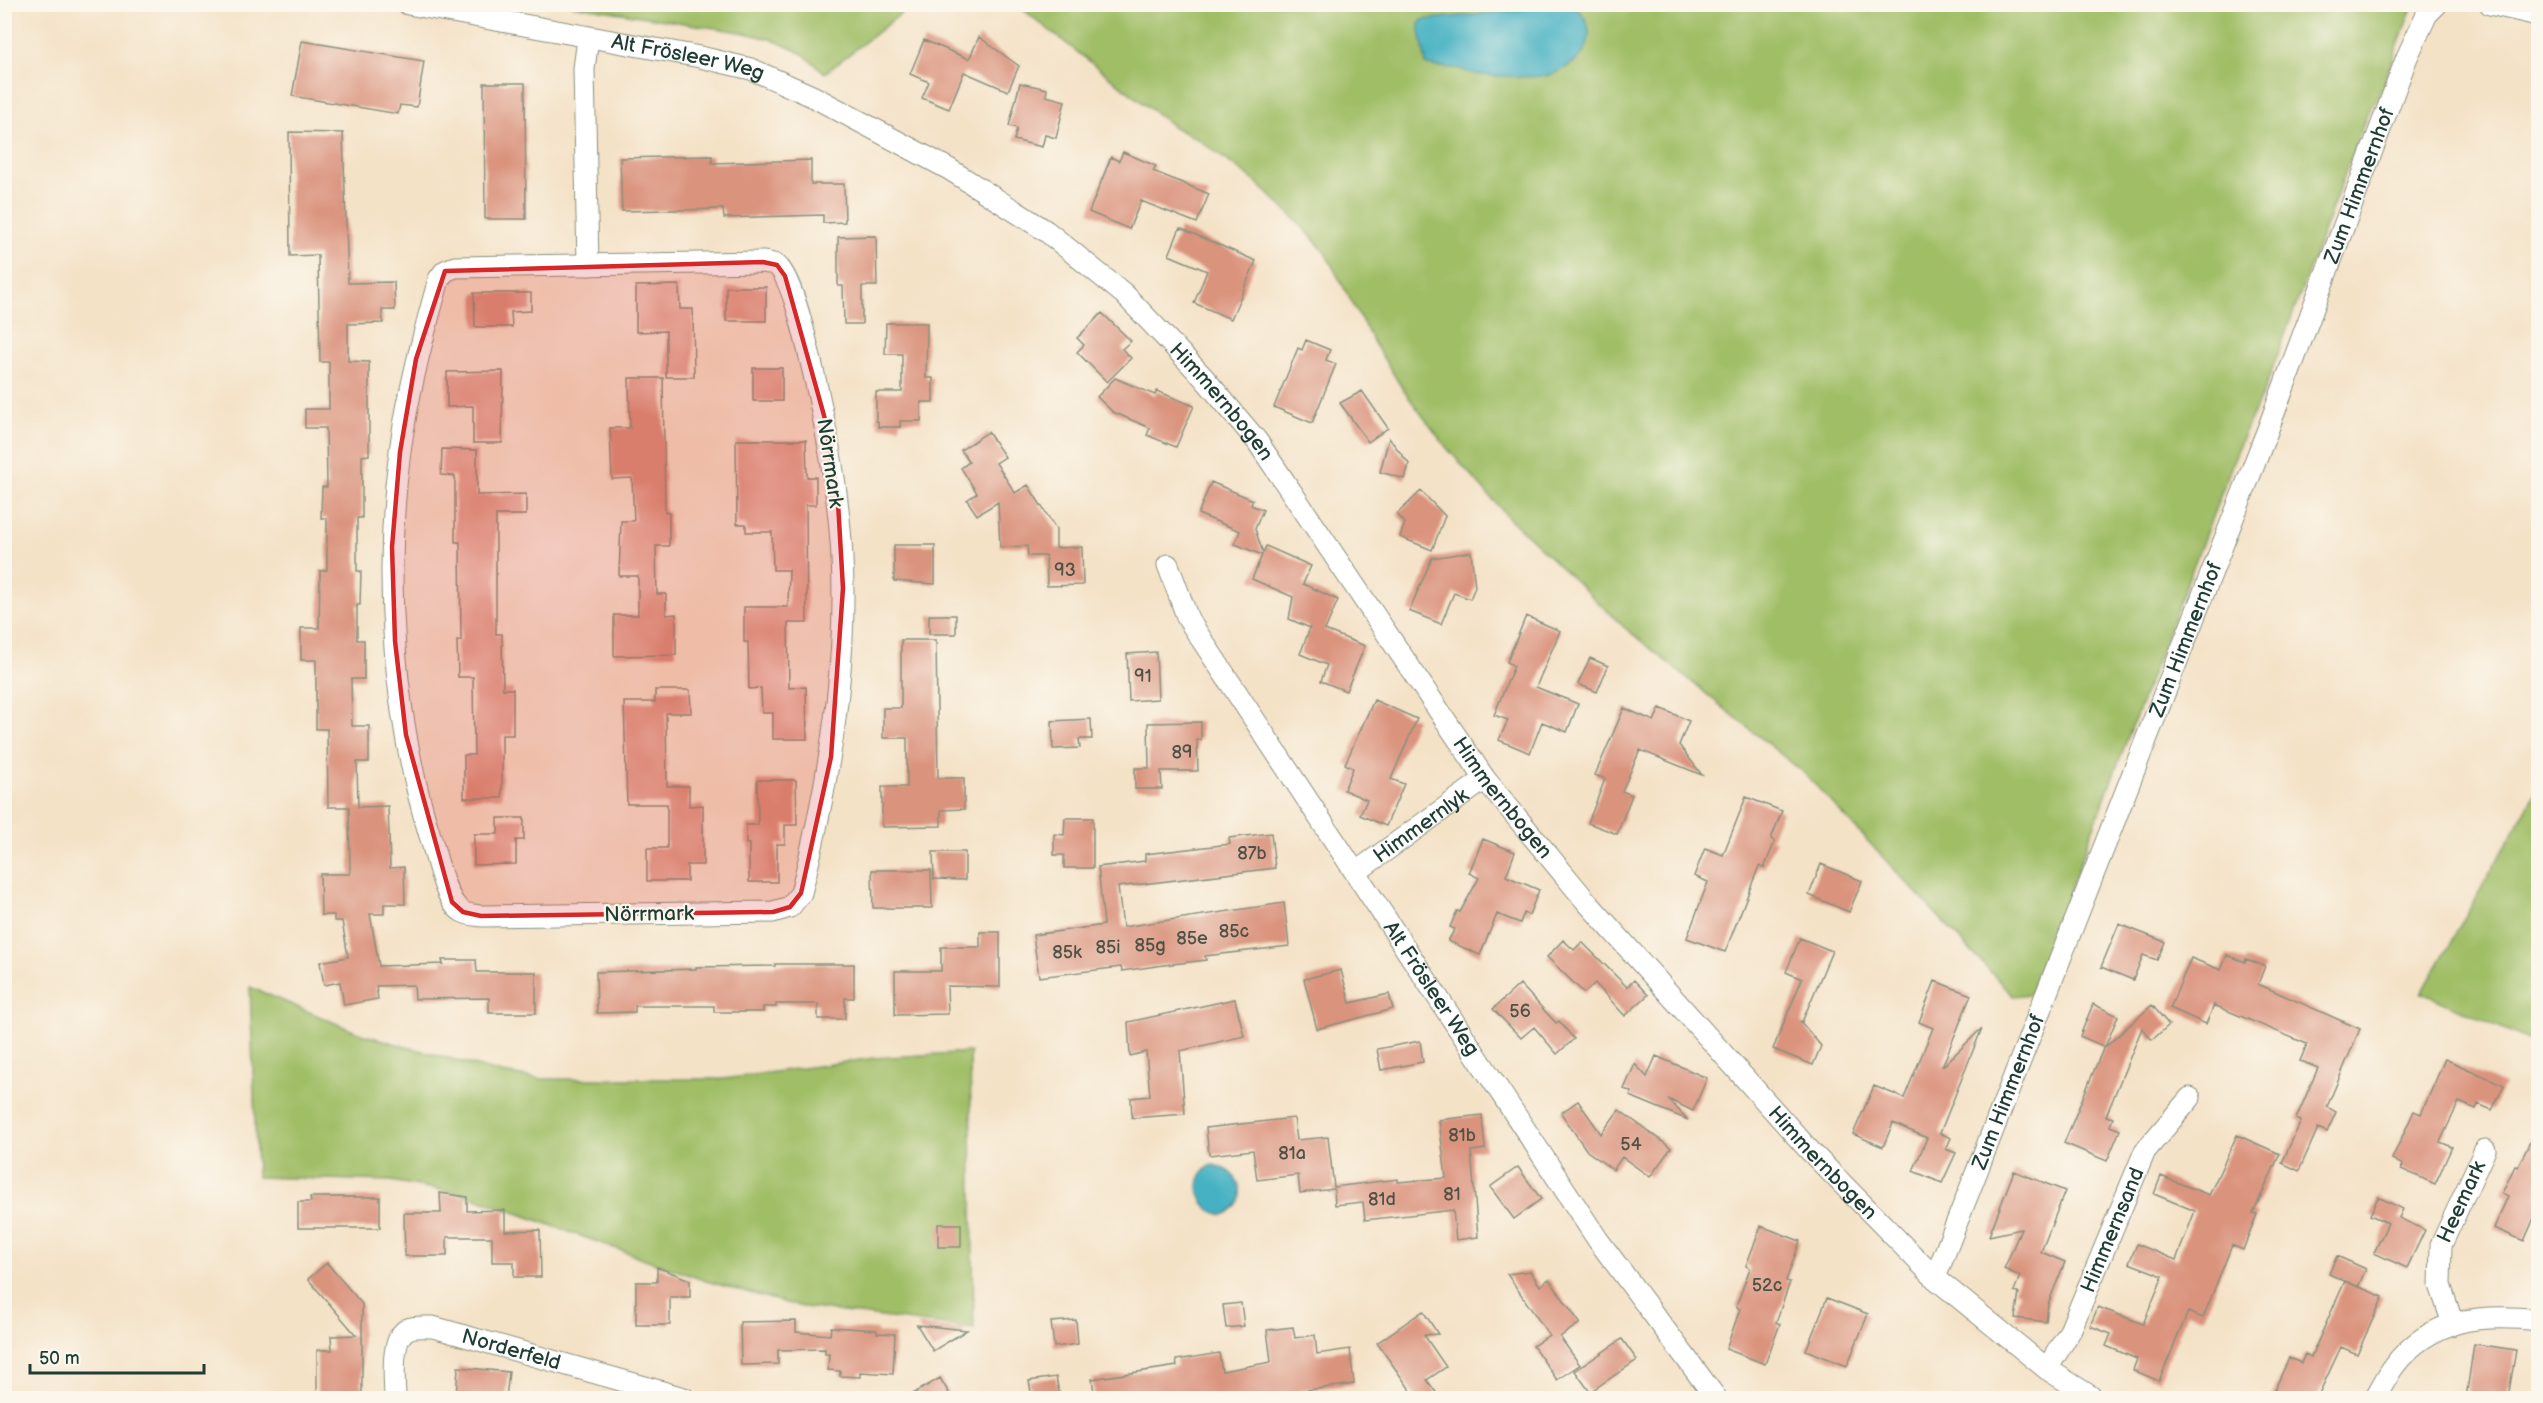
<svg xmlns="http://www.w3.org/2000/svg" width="2543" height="1403" viewBox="0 0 2543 1403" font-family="'Balsamiq Sans',sans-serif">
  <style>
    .green { fill: #a0be66; stroke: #607e4d; stroke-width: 1.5 }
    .water { fill: #45b1c2; stroke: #32777b; stroke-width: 1.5 }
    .building { fill: #da937d }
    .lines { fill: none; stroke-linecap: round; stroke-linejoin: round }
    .street-casing { stroke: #8a907e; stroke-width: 23 }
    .street { stroke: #fff; stroke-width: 21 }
    .marked { fill: #d62828; fill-opacity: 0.2; stroke: #d62828; stroke-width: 4.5; stroke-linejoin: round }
    .labels { text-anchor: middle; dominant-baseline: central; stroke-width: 4.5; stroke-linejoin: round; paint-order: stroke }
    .number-label { font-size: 18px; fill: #4e5246 }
    .street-label { font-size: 21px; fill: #1f3d34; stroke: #fbf7ec }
  </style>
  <rect width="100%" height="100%" fill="#fbf7ec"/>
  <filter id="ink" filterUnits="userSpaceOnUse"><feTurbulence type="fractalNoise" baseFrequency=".0167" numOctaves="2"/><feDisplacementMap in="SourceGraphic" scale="12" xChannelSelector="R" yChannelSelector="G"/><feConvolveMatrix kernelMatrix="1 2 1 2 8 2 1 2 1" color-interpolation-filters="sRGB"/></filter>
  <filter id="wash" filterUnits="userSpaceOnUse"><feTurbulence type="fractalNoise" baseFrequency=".008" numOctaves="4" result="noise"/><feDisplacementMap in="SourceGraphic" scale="24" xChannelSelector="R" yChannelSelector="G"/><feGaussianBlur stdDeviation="1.35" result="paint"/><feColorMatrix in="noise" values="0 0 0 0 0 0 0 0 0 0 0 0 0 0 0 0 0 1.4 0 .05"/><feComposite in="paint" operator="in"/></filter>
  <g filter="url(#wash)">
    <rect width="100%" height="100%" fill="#f4e2c7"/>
    <!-- green -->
    <path class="green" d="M 571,5 L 912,5 L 825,73 L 803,54 L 771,39 L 740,32 Z
      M 1017,5 L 2413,5 L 2377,100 L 2369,109 L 2264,391 L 2243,436 L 2030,994 L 2013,996 L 1804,773 L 1625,628 L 1508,517 L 1446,447 L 1404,391 L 1374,343 L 1324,251 L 1299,223 L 1256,182 L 1199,140 L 1174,127 Z
      M 2538,788 L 2538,1044 L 2422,993 Z
      M 250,987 L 361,1034 L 502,1073 L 540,1079 L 724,1079 L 874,1058 L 970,1052 L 974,1329 L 797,1306 L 706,1281 L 467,1195 L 391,1181 L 257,1177 Z"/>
    <!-- water -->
    <path class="water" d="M 1564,5 C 1587,7 1596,34 1583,53 C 1576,63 1560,72 1549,75 C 1538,78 1488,76 1476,74 C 1468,73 1461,68 1454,68 C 1444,67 1435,68 1426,64 L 1419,25 L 1422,20 Z
      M 1213,1165 C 1241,1170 1252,1201 1224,1215 C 1198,1213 1187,1175 1213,1165 Z"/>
    <g id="blocks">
      <!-- building -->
      <path class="building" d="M 979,37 L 1019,66 L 1008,91 L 964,72 L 949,109 L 922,98 L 929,82 L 910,74 L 924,40 L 969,59 Z
        M 302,41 L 424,61 L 417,107 L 400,105 L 398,114 L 292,96 Z
        M 484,83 L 525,83 L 526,219 L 485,219 Z
        M 1020,83 L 1047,89 L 1046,96 L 1065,101 L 1056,138 L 1045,135 L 1042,147 L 1014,140 L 1017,128 L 1009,126 Z
        M 289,132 L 343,133 L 348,283 L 394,282 L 395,310 L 382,310 L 383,323 L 348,324 L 348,361 L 369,362 L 369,455 L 362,456 L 362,518 L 357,518 L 357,571 L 361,571 L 360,605 L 357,605 L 357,640 L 364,640 L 364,679 L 351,679 L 352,726 L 369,726 L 369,762 L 357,762 L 358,807 L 388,806 L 390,868 L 404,867 L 405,904 L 384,904 L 384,914 L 370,914 L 379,966 L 443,964 L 442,960 L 476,960 L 477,972 L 536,972 L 536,1013 L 489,1013 L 489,998 L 415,999 L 414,985 L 376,986 L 378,999 L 344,1005 L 340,982 L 324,985 L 320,962 L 348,957 L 342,921 L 334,921 L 334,915 L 321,915 L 320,874 L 350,874 L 349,807 L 328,807 L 327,729 L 316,729 L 316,660 L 301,660 L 301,628 L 319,628 L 320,571 L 327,570 L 327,518 L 321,518 L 322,487 L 327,487 L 326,428 L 305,428 L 305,409 L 329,409 L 329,362 L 320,362 L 318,255 L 290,256 Z
        M 1123,152 L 1156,166 L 1153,171 L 1209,194 L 1197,223 L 1141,201 L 1129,229 L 1089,212 L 1111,157 L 1119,161 Z
        M 712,156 L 712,163 L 811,160 L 811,184 L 844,184 L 845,222 L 823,223 L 823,215 L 724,218 L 723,209 L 622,211 L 620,158 Z
        M 1180,228 L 1256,261 L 1231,319 L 1194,303 L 1207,271 L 1169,255 Z
        M 876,236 L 877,286 L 862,286 L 862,324 L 844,324 L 843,286 L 838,286 L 838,237 Z
        M 679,285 L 680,309 L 693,309 L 694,377 L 666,377 L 666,331 L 636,332 L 636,286 Z
        M 726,287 L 766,287 L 766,321 L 726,321 Z
        M 474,293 L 531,293 L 531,311 L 511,312 L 512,327 L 475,327 Z
        M 1102,313 L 1131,341 L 1122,349 L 1131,358 L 1107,382 L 1077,352 L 1084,345 L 1077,338 Z
        M 886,323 L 927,323 L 926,378 L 933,378 L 933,402 L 921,402 L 921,421 L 900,421 L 900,427 L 878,427 L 878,421 L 876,421 L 876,392 L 902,392 L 902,354 L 885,354 Z
        M 1306,340 L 1330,350 L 1326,360 L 1336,364 L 1312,423 L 1274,407 L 1298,348 L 1302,350 Z
        M 753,368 L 782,368 L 782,401 L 753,401 Z
        M 503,371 L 502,443 L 473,443 L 473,406 L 447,407 L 447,372 Z
        M 629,378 L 663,378 L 665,512 L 669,512 L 669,546 L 656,546 L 657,594 L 666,594 L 666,615 L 676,614 L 676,655 L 614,656 L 614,615 L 638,615 L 638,576 L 619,576 L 621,521 L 634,521 L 632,478 L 612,479 L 610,428 L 630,428 Z
        M 1115,378 L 1155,395 L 1157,391 L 1194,406 L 1176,447 L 1147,435 L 1150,428 L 1113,412 L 1097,397 Z
        M 1362,391 L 1388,428 L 1368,442 L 1340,403 Z
        M 988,432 L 1005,457 L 996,463 L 1015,493 L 1028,485 L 1056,529 L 1056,548 L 1082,547 L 1083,585 L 1047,586 L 1046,556 L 1028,556 L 1027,546 L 1000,547 L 998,502 L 977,515 L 967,500 L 977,493 L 961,468 L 969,462 L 961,450 Z
        M 1389,438 L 1409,464 L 1405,479 L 1380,472 Z
        M 736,440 L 806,440 L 807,477 L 816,477 L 816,505 L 806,505 L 807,623 L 788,623 L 789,688 L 806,687 L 807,739 L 773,739 L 773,713 L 762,713 L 761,688 L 749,689 L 748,642 L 744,642 L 744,607 L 788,607 L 789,570 L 773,570 L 772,532 L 746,532 L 746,524 L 737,524 Z
        M 442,449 L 477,450 L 477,495 L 526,494 L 526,515 L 496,515 L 496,634 L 502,634 L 503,689 L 513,689 L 513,735 L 502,735 L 502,798 L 464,798 L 464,755 L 474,755 L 473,677 L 458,677 L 457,641 L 461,641 L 460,542 L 455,542 L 455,476 L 441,475 Z
        M 1211,482 L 1253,500 L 1251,505 L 1263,510 L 1255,529 L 1263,553 L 1266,546 L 1311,566 L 1303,584 L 1338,600 L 1325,630 L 1365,646 L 1346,691 L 1321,681 L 1327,665 L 1300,654 L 1310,628 L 1289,619 L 1293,597 L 1252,579 L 1262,555 L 1235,544 L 1240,531 L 1198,514 Z
        M 1421,491 L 1445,516 L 1432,550 L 1400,537 L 1405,523 L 1397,514 Z
        M 894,545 L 935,545 L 935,584 L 894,581 Z
        M 1471,552 L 1475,587 L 1470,599 L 1454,593 L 1441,624 L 1409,611 L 1432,558 Z
        M 929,615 L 956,615 L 956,634 L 929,634 Z
        M 1526,616 L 1560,631 L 1536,687 L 1578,704 L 1567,732 L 1542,722 L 1530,753 L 1499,740 L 1508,720 L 1494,715 L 1514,666 L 1507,662 Z
        M 901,640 L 936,640 L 938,778 L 964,778 L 964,809 L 941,810 L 941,826 L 882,827 L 882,787 L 907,787 L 907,738 L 883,738 L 883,708 L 901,708 Z
        M 1156,652 L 1158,699 L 1129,701 L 1127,654 Z
        M 1590,658 L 1608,666 L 1597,692 L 1578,684 Z
        M 655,690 L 690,690 L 691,713 L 666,713 L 667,786 L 689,786 L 689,806 L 703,805 L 703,865 L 687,865 L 687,881 L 647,881 L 647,848 L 667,848 L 667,804 L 627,804 L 624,702 L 655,702 Z
        M 1374,700 L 1417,719 L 1391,779 L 1404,784 L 1386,826 L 1360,815 L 1367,800 L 1344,790 L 1353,768 L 1345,764 Z
        M 1624,708 L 1654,721 L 1660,708 L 1689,721 L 1679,745 L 1702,775 L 1640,750 L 1622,791 L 1632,795 L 1617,834 L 1588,823 L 1605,779 L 1595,775 Z
        M 1091,719 L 1092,739 L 1079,739 L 1080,748 L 1053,749 L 1052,721 Z
        M 1201,722 L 1201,740 L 1197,740 L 1198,771 L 1161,771 L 1162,789 L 1135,789 L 1135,768 L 1149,768 L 1148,723 Z
        M 757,780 L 796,780 L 797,825 L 785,825 L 785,844 L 777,844 L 777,882 L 749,882 L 749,844 L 746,844 L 746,825 L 758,825 Z
        M 1746,797 L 1782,811 L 1771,839 L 1775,841 L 1764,868 L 1759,866 L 1725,952 L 1687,938 L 1708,882 L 1694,876 L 1705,848 L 1723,855 Z
        M 498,818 L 524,818 L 524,840 L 516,840 L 516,864 L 474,865 L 474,834 L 498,834 Z
        M 1065,818 L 1093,818 L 1093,868 L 1064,868 L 1064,855 L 1054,855 L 1054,834 L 1064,835 Z
        M 1271,833 L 1275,868 L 1118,887 L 1123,927 L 1284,903 L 1289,946 L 1205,956 L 1206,960 L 1164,965 L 1122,971 L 1121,967 L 1039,977 L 1033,935 L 1104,925 L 1098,867 L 1145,861 L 1145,854 L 1230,844 L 1229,838 Z
        M 1483,839 L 1515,852 L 1506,876 L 1539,890 L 1529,915 L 1524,913 L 1520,923 L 1497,914 L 1480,955 L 1448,941 L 1455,929 L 1450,927 L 1457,911 L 1460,912 L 1479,878 L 1469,873 Z
        M 933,852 L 965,852 L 965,880 L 934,879 Z
        M 1821,864 L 1862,881 L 1849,912 L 1809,895 Z
        M 872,870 L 931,870 L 932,908 L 873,908 Z
        M 2119,924 L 2165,942 L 2157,960 L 2143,955 L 2133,980 L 2101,967 Z
        M 980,932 L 1000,932 L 1000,987 L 947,986 L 948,1014 L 895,1015 L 895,971 L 941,971 L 941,947 L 980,947 Z
        M 1800,938 L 1832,951 L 1802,1022 L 1800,1021 L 1821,1046 L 1813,1065 L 1773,1049 L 1802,979 L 1786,972 Z
        M 1563,940 L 1574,950 L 1582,942 L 1627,987 L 1634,980 L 1648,995 L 1625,1016 L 1595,983 L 1584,993 L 1547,957 Z
        M 2227,955 L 2245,962 L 2246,959 L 2265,966 L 2258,984 L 2360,1029 L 2327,1107 L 2336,1112 L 2327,1132 L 2318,1128 L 2299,1171 L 2282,1163 L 2301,1121 L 2296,1119 L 2318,1068 L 2300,1061 L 2307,1044 L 2214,1005 L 2206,1024 L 2170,1008 L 2191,958 L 2221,970 Z
        M 775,964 L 854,964 L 854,998 L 845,998 L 845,1019 L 818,1019 L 818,1004 L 776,1004 L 776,1007 L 763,1007 L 763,1012 L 714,1012 L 714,1006 L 635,1006 L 635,1012 L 597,1013 L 596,972 L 696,969 L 696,967 L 775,966 Z
        M 1341,970 L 1350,1003 L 1389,994 L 1393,1009 L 1317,1029 L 1304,979 Z
        M 1935,981 L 1971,995 L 1942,1067 L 1982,1028 L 1940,1133 L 1951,1138 L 1946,1149 L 1956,1153 L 1942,1183 L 1913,1171 L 1927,1138 L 1893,1123 L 1883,1147 L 1853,1134 L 1874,1086 L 1904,1098 L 1933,1028 L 1919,1022 Z
        M 1520,984 L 1556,1023 L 1559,1021 L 1574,1039 L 1557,1054 L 1534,1027 L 1521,1038 L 1493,1009 Z
        M 1235,999 L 1244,1036 L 1180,1051 L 1185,1114 L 1132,1118 L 1131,1098 L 1150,1096 L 1146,1052 L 1130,1056 L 1128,1022 Z
        M 2093,1004 L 2118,1016 L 2105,1047 L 2080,1036 Z
        M 2152,1005 L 2169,1025 L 2152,1040 L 2142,1028 L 2106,1116 L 2113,1118 L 2110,1126 L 2120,1130 L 2107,1161 L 2064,1143 L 2103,1049 Z
        M 1420,1041 L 1423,1062 L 1381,1070 L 1377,1049 Z
        M 1656,1056 L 1707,1078 L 1693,1111 L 1668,1099 L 1688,1120 L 1630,1096 L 1632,1092 L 1624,1089 L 1635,1064 L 1647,1077 Z
        M 2445,1059 L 2504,1085 L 2492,1110 L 2478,1104 L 2476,1109 L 2459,1102 L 2440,1142 L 2452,1147 L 2435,1184 L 2401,1169 L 2403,1165 L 2392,1159 L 2414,1111 L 2421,1114 Z
        M 1578,1101 L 1601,1134 L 1619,1110 L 1671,1148 L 1650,1177 L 1622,1157 L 1613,1170 L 1587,1151 L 1561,1113 Z
        M 1482,1115 L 1485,1149 L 1471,1151 L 1478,1237 L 1456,1240 L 1453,1210 L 1365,1220 L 1363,1202 L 1335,1205 L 1334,1189 L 1300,1193 L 1298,1175 L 1257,1180 L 1253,1150 L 1209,1155 L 1206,1128 L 1294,1118 L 1297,1140 L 1328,1137 L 1334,1187 L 1398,1179 L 1398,1182 L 1446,1178 L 1439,1120 Z
        M 2538,1125 L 2538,1209 L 2524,1241 L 2494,1228 L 2508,1196 L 2502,1193 L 2515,1166 L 2518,1167 Z
        M 2237,1135 L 2280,1154 L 2253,1213 L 2257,1214 L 2243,1250 L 2232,1245 L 2203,1318 L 2188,1312 L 2159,1381 L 2133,1370 L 2137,1359 L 2106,1346 L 2111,1334 L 2090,1326 L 2098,1307 L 2143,1324 L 2163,1276 L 2129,1263 L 2137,1244 L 2176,1260 L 2195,1211 L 2154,1194 L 2161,1176 L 2209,1195 Z
        M 1518,1167 L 1541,1199 L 1514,1219 L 1490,1187 Z
        M 2014,1171 L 2065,1191 L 2041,1252 L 2065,1262 L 2048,1304 L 2046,1322 L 2015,1318 L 2019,1293 L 2014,1291 L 2020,1276 L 2004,1269 L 2021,1229 L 1989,1236 Z
        M 440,1193 L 467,1197 L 467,1211 L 505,1210 L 505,1231 L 540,1230 L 541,1277 L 514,1277 L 514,1262 L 492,1262 L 492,1237 L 447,1237 L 447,1256 L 405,1256 L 404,1213 L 441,1213 Z
        M 310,1197 L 380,1197 L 380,1228 L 298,1228 L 298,1202 L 311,1202 Z
        M 2378,1197 L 2403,1209 L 2399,1218 L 2425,1230 L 2407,1268 L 2374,1253 L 2388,1223 L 2370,1215 Z
        M 938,1224 L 961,1224 L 961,1247 L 938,1247 Z
        M 1761,1226 L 1800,1241 L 1786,1281 L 1790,1282 L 1776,1322 L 1780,1324 L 1765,1364 L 1726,1349 L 1740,1309 L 1736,1307 L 1750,1268 L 1746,1266 Z
        M 2337,1256 L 2366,1269 L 2358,1287 L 2329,1274 Z
        M 327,1263 L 362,1304 L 362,1398 L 317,1398 L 317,1350 L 332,1350 L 331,1336 L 356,1335 L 308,1279 Z
        M 657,1267 L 690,1280 L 690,1297 L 670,1297 L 670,1325 L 636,1325 L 636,1282 L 657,1282 Z
        M 1530,1271 L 1540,1286 L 1549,1279 L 1580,1323 L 1560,1337 L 1580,1365 L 1557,1380 L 1533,1346 L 1549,1335 L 1507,1274 Z
        M 2345,1281 L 2383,1297 L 2357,1354 L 2341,1347 L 2317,1398 L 2271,1398 L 2289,1358 L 2301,1363 L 2305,1354 L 2311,1357 Z
        M 1827,1298 L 1868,1314 L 1847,1366 L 1806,1350 Z
        M 1241,1303 L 1244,1326 L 1226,1328 L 1223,1305 Z
        M 1423,1311 L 1438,1334 L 1424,1335 L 1446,1367 L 1427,1380 L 1440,1398 L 1416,1398 L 1377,1343 Z
        M 1076,1320 L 1078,1344 L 1054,1347 L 1051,1322 Z
        M 796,1321 L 796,1332 L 830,1335 L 831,1327 L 877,1330 L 877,1333 L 895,1334 L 893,1374 L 860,1372 L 860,1377 L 840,1376 L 840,1371 L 828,1370 L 829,1354 L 825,1354 L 825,1349 L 778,1350 L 778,1364 L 741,1365 L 740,1322 Z
        M 917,1325 L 967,1330 L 933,1351 Z
        M 1293,1327 L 1295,1338 L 1315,1335 L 1317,1354 L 1350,1349 L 1354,1384 L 1300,1391 L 1289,1394 L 1290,1398 L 1095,1398 L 1092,1379 L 1177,1366 L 1176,1360 L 1219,1353 L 1222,1371 L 1271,1362 L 1267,1330 Z
        M 1622,1339 L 1637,1360 L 1590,1392 L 1575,1371 Z
        M 2474,1344 L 2516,1350 L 2508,1398 L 2466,1398 Z
        M 458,1367 L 509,1372 L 506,1398 L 456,1398 Z
        M 1056,1377 L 1060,1398 L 1032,1398 L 1029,1381 Z
        M 940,1378 L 952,1398 L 906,1398 Z"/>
    </g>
  </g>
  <g filter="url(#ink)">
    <use href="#blocks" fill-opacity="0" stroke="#8a907e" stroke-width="1.5"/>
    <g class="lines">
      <defs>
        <g id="street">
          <path id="s1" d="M 408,4 L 700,57 L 751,69 L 812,96 L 949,169 L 1046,231 L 1124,294 L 1204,378 L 1257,441 L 1485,779 L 1586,901 L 1810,1151 L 1935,1278 L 2047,1369 L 2093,1398"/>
          <path d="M 2490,4 L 2538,15"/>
          <path d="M 763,262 C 767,263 773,263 776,265 C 790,273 804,332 808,349 C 820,399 831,449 837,501 C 854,632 833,766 801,893 L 790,907 L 773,912 L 481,916 C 475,915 468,915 463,912 C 445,903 437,858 431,839 C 393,719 383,575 400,451 C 408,393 423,336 439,279 L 445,271 L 455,267 Z"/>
          <path d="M 588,265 L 584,69 L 588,38"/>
          <path id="s2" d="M 1168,565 L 1188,619 L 1598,1240 L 1716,1398"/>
          <path id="s3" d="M 1356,872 L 1485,779"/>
          <path id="s4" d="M 1935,1278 L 2268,429 L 2407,57 L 2427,14 L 2437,4"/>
          <path id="s5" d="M 2453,1324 L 2440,1285 L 2441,1245 L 2485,1150"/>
          <path id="s6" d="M 2047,1369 L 2070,1331 L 2145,1151 L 2190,1098"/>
          <path id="s7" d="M 395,1398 C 395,1382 389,1338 408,1329 C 414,1326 426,1327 433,1327 L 684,1398"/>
          <path d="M 2375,1398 C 2381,1388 2387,1376 2394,1366 C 2431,1317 2482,1314 2538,1320"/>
        </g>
      </defs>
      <!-- street casing -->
      <use href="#street" class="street-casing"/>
      <!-- street -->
      <use href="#street" class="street"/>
    </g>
  </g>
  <!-- marked area -->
  <path class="marked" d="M 763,262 L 777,265 L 785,276 L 825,419 L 838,503 L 843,588 L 831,757 L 801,893 L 790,907 L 773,912 L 481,916 L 463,912 L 452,902 L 406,735 L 395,641 L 392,547 L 400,452 L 416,359 L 445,271 Z"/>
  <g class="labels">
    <!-- number labels -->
    <g class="number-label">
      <text x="1065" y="570">93</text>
      <text x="1143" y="676">91</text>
      <text x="1182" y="752">89</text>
      <text x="1252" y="853">87b</text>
      <text x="1234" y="931">85c</text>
      <text x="1192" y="938">85e</text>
      <text x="1150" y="945">85g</text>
      <text x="1108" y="947">85i</text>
      <text x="1067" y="952">85k</text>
      <text x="1520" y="1011">56</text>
      <text x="1462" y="1135">81b</text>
      <text x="1631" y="1144">54</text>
      <text x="1292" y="1153">81a</text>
      <text x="1452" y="1194">81</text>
      <text x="1382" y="1199">81d</text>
      <text x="1767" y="1285">52c</text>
    </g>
    <!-- street labels -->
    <g class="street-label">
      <text stroke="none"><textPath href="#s1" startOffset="285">Alt Frösleer Weg</textPath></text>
      <text stroke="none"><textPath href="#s4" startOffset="1172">Zum Himmernhof</textPath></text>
      <text stroke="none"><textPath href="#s1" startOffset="932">Himmernbogen</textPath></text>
      <text transform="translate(830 463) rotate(82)">Nörrmark</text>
      <text stroke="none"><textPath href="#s4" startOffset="686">Zum Himmernhof</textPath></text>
      <text stroke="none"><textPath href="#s1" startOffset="1418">Himmernbogen</textPath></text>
      <text stroke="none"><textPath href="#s3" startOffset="80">Himmernlyk</textPath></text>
      <text transform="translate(649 914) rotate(-1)">Nörrmark</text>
      <text stroke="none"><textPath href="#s2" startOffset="500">Alt Frösleer Weg</textPath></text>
      <text stroke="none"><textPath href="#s4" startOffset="200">Zum Himmernhof</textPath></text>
      <text stroke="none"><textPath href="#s1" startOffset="1904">Himmernbogen</textPath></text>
      <text stroke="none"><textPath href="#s5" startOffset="129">Heemark</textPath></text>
      <text stroke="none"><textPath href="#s6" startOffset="154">Himmernsand</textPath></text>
      <text stroke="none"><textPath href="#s7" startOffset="180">Norderfeld</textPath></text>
    </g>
  </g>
  <!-- margin -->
  <rect width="2543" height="1403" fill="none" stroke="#fbf7ec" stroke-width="24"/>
  <!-- scale -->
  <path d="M30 1364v9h174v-9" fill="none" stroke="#1f3d34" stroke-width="3"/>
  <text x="39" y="1364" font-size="18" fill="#1f3d34" stroke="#fbf7ec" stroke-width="4.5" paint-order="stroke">50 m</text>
</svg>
